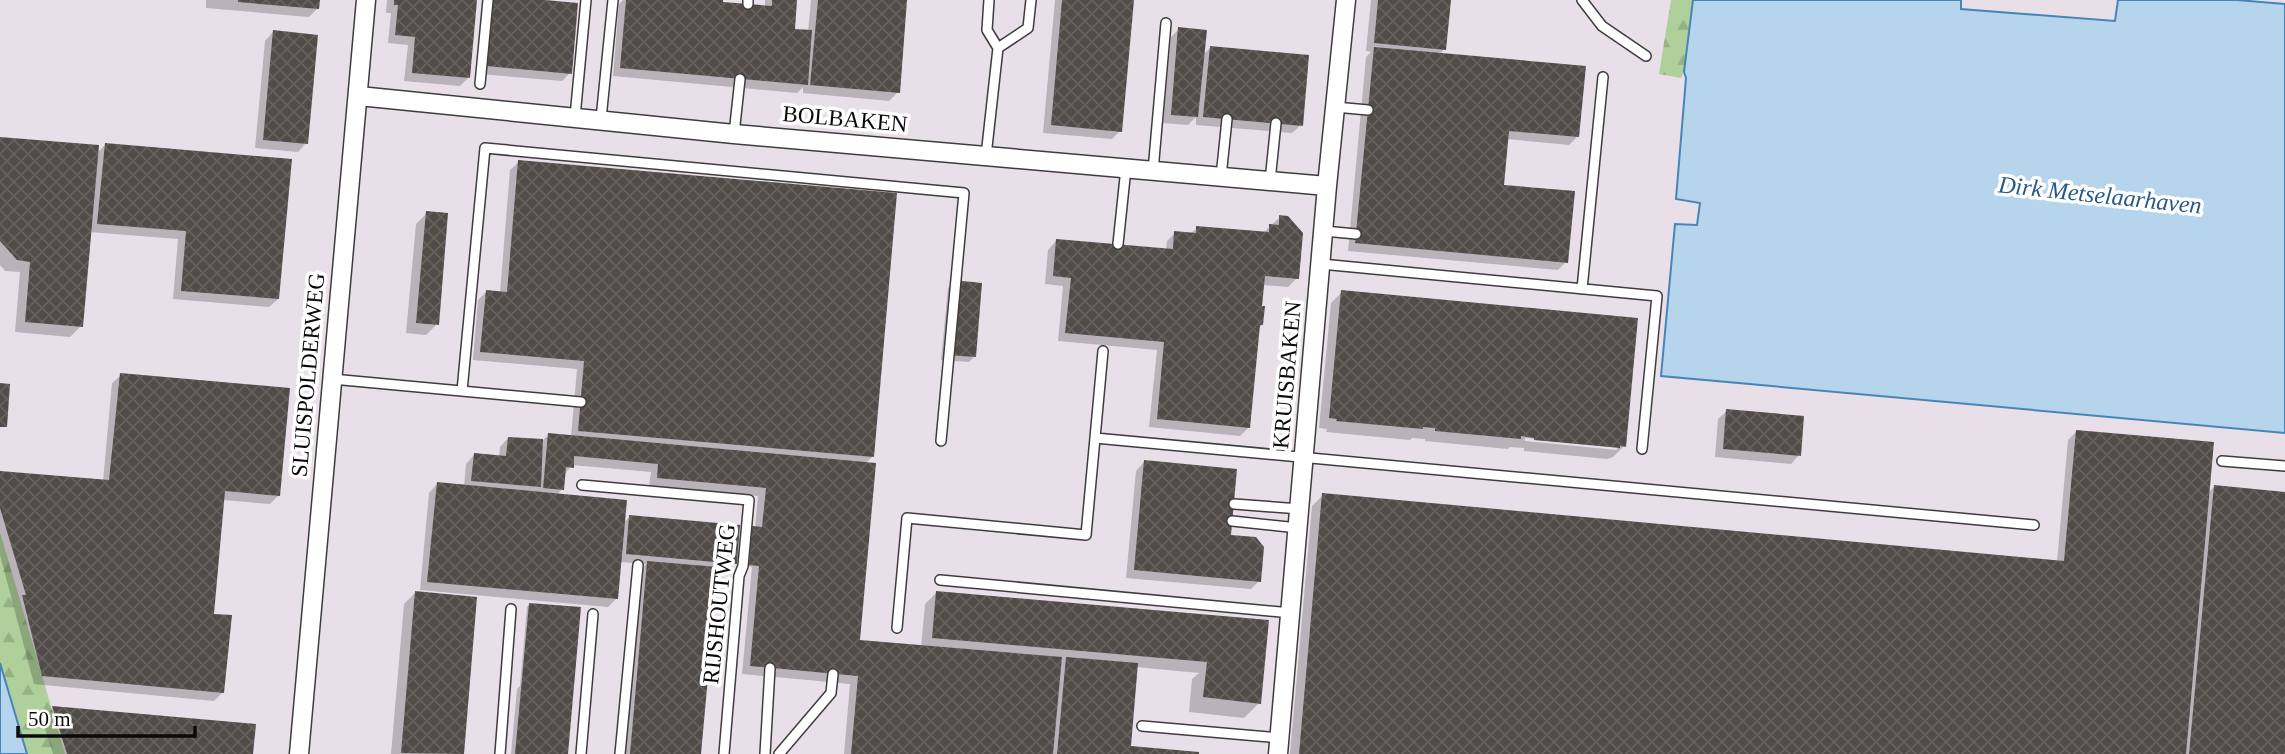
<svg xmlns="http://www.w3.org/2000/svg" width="2285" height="754" viewBox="0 0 2285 754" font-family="'Times New Roman',serif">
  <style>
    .industrial { fill: #e8dfe8 }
    .forest { fill: url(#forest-firs) }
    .water { fill: #b6d5ed; stroke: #4785b9; stroke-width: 2 }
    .shadow { fill: #0003; fill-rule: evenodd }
    .building { fill: url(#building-cross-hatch) }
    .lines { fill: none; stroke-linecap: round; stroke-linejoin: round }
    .lane-casing { stroke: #3d3d3d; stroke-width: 12 }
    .street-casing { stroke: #3d3d3d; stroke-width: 21 }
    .lane { stroke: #fff; stroke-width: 9 }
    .street { stroke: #fff; stroke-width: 18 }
    .labels { text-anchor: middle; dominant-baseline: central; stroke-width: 7; stroke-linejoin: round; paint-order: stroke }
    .street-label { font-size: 23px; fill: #0a0a0a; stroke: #fff }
    .water-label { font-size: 24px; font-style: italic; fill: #26598a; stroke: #fff }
  </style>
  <defs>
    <pattern id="forest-firs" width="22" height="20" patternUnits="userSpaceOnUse" patternTransform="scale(1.75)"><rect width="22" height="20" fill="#b0d09b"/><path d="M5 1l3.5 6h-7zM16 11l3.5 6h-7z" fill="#96b184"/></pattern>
    <pattern id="building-cross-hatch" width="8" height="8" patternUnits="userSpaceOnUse" patternTransform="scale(1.75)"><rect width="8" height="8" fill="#514c48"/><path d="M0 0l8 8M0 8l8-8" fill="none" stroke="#65615e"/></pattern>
  </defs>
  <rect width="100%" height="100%" fill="#fcfaea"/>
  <!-- industrial -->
  <path class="industrial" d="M 0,0 L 2285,0 L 2285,754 L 0,754 Z"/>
  <!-- forest -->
  <path class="forest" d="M 1671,0 L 1693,0 L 1684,72 L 1681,78 L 1659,74 Z
    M 0,532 L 65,754 L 27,754 L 0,663 Z"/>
  <!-- water -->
  <path class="water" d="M 1693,0 L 1961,0 L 1961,9 L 2115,21 L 2118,0 L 2237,0 L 2285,4 L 2285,433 L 1661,376 L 1675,224 L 1697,225 L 1700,203 L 1676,199 L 1686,78 L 1684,72 Z
    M 0,663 L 27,754 L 0,754 Z"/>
  <!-- shadow -->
  <path class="shadow" d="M 206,0 L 318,0 L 317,9 L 309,17 L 206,8 Z
    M 387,0 L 476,0 L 469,77 L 460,86 L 404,81 L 408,45 L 388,43 L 391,13 L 386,13 Z
    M 491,0 L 526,0 L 570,73 L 562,81 L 479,74 Z
    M 623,0 L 721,0 L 721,4 L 765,7 L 765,0 L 795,0 L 793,30 L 808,32 L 811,0 L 906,0 L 898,92 L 889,101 L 803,93 L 803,87 L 797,93 L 613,76 L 619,4 Z
    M 1055,0 L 1132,0 L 1120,131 L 1112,139 L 1043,133 Z
    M 1371,0 L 1449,0 L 1444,49 L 1439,55 L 1577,137 L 1569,145 L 1507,139 L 1502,187 L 1566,262 L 1558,270 L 1348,251 L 1366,57 L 1371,52 L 1366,51 Z
    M 1179,29 L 1202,56 L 1210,48 L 1301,125 L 1292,133 L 1196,125 L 1196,117 L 1188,125 L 1163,123 L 1171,37 Z
    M 273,32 L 306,143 L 298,152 L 255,148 L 265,41 Z
    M 0,138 L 96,154 L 105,145 L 278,299 L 269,307 L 173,299 L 178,239 L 89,232 L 81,326 L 70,337 L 15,332 L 20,272 L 5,271 L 0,265 Z
    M 519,162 L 873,456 L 866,463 L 858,642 L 921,647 L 925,604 L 936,593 L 1267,622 L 1259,703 L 1244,718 L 1189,712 L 1192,679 L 1199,673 L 1136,667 L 1129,748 L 1201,754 L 844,754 L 850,684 L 742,674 L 752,567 L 747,566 L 751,530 L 755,528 L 758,496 L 649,486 L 651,472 L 572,465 L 564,475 L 562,489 L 557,495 L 623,523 L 630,517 L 735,563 L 726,571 L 716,570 L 698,754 L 624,754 L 640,571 L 646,564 L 620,562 L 617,598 L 608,607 L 420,590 L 429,493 L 437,484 L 464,487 L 466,464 L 474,455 L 499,457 L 500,447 L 508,438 L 542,441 L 548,435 L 571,437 L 577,369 L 473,360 L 478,300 L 486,292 L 500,293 L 510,170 Z
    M 427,213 L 437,324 L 426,335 L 406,333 L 416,224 Z
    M 1280,217 L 1297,278 L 1288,287 L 1262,285 L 1262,325 L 1258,328 L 1249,427 L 1240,436 L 1149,427 L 1157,350 L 1058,341 L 1063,286 L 1045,284 L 1048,250 L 1056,241 L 1166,250 L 1167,241 L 1175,233 L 1190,234 L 1197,228 L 1263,233 Z
    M 953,282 L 974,357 L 969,362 L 941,360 L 948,288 Z
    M 1342,292 L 1624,446 L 1613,457 L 1607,459 L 1524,451 L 1524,448 L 1510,447 L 1508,449 L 1425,441 L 1425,439 L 1412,438 L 1410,440 L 1326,432 L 1327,429 L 1319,428 L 1331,303 ZM 1525,438 L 1617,446 L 1617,450 L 1525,441 Z
    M 121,375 L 278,496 L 270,504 L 223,500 L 212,614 L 223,692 L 214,701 L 34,684 L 0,555 L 0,473 L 103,481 L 112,383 Z
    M 1727,411 L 1799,455 L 1791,464 L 1715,457 L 1718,419 Z
    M 2076,432 L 2207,494 L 2214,487 L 2285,493 L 2285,754 L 1290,754 L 1312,506 L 1323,495 L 2057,562 L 2068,440 Z
    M 1144,462 L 1229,536 L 1259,581 L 1251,589 L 1126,578 L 1136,471 Z
    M 415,593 L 475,598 L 462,754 L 391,754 L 404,604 Z
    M 529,605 L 566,754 L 511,754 L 517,689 L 520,686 L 527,607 Z
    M 53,708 L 252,754 L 53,754 L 42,719 Z"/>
  <!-- building -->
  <path class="building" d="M 238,0 L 320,0 L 319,9 L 238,2 Z
    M 394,0 L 477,0 L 470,78 L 412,73 L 415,37 L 395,35 L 398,5 L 394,5 Z
    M 493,0 L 545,0 L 578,3 L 572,74 L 487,66 Z
    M 626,0 L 723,0 L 723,2 L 772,6 L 772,0 L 797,0 L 795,29 L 812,30 L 808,85 L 620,68 Z
    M 818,0 L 907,0 L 900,93 L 810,85 Z
    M 1062,0 L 1134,0 L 1122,132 L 1051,125 Z
    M 1378,0 L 1451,0 L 1446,50 L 1374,43 Z
    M 1178,27 L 1207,30 L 1198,117 L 1171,115 Z
    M 273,30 L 318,35 L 308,144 L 263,140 Z
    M 1210,46 L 1309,55 L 1303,126 L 1203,117 Z
    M 1374,47 L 1586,66 L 1579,137 L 1509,131 L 1504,185 L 1575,191 L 1568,263 L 1355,243 Z
    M 0,137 L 99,145 L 83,327 L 25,322 L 30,262 L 17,260 L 0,241 Z
    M 105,143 L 292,159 L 279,299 L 181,291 L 186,231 L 97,224 Z
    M 518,160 L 897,193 L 874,457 L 578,431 L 584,361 L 480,352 L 486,290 L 507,292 Z
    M 426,211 L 448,213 L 439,325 L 416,323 Z
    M 1279,215 L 1288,216 L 1303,233 L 1299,279 L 1265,276 L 1262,306 L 1265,306 L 1263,325 L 1260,325 L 1250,428 L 1157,419 L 1164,342 L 1065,333 L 1071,278 L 1053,276 L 1056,239 L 1173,249 L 1174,231 L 1196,233 L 1196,226 L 1269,232 L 1269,224 L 1279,225 Z
    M 953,280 L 982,283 L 976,357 L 946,355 Z
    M 1341,290 L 1638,318 L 1626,447 L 1620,446 L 1620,448 L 1534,440 L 1534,438 L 1521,436 L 1521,439 L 1435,431 L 1435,428 L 1423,427 L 1423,429 L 1336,421 L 1337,419 L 1329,418 Z
    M 120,373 L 290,388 L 280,496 L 225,491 L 214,614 L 232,615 L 224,693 L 42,676 L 22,595 L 26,595 L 0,508 L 0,471 L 109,480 Z
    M 0,383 L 10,384 L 7,427 L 0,427 Z
    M 1726,409 L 1804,416 L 1801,456 L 1723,449 Z
    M 2076,430 L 2214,442 L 2186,754 L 1299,754 L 1322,493 L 2064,561 Z
    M 548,433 L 876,463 L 860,640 L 1062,657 L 1053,754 L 851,754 L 858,676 L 750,666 L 759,566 L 749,565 L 752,526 L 762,527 L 766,488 L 657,478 L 658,464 L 574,456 L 574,468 L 566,467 L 564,490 L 543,488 Z
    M 508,437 L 543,439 L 541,487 L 471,481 L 474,453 L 506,456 Z
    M 1144,460 L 1237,469 L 1231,535 L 1256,537 L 1264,547 L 1261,582 L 1134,570 Z
    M 437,482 L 627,500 L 618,599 L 427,582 Z
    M 2214,485 L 2285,492 L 2285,754 L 2189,754 Z
    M 629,515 L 740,525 L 737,564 L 626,554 Z
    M 647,561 L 718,567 L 701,754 L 630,754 Z
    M 415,591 L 477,597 L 464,754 L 401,753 Z
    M 936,591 L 1269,620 L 1261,704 L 1203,697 L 1207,662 L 932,638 Z
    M 529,603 L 581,607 L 568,754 L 515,754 Z
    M 1066,657 L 1138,663 L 1131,746 L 1199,752 L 1199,754 L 1057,754 Z
    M 52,706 L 256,724 L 253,754 L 67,754 Z"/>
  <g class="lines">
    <defs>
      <path id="lane" d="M 1582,0 L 1602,26 L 1646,56
        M 748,4 L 748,0
        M 998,48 L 1028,28 L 1031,0
        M 480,84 L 488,0
        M 1335,107 L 1368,110
        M 575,117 L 586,0
        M 601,119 L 613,0
        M 734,134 L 740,79
        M 986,156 L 998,48 L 987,30 L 989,0
        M 1153,171 L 1166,23
        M 1221,177 L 1227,119
        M 1270,181 L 1276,123
        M 1324,231 L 1356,234
        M 1118,244 L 1126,168
        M 1321,264 L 1657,296 L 1642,449
        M 1582,289 L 1603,77
        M 332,379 L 581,402
        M 462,391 L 485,148 L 964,193 L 941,441
        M 1095,438 L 1103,351
        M 2222,461 L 2285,466
        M 582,485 L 749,500 L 743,566 L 739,576 L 724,754
        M 1234,504 L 1300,509
        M 1232,521 L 1298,528
        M 940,580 L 1291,613
        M 897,628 L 907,518 L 1086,535 L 1095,438 L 2034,525
        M 1142,726 L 1280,738
        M 500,754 L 511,609
        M 581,754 L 593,614
        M 620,754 L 638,565
        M 765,754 L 770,668
        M 779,754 L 831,693 L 833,674"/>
      <path id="street" d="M 359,96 L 734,134 L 1327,186
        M 299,754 L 366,0
        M 1278,754 L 1327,186 L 1346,0"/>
    </defs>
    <!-- lane casing -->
    <use href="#lane" class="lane-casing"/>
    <!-- street casing -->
    <use href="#street" class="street-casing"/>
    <!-- lane -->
    <use href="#lane" class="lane"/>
    <!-- street -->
    <use href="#street" class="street"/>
  </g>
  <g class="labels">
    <!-- street labels -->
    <g class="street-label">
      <text transform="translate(845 119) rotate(5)">BOLBAKEN</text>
      <text transform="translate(308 375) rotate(-85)">SLUISPOLDERWEG</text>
      <text transform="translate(1287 375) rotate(-85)">KRUISBAKEN</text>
      <text transform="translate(719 604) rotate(-84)">RIJSHOUTWEG</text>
    </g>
    <!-- water labels -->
    <g class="water-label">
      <text transform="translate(2100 195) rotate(6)">Dirk Metselaarhaven</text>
    </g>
  </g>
  <!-- scale -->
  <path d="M18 726v10h177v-10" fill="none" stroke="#0a0a0a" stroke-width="3.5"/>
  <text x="28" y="726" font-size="21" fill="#0a0a0a" stroke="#ffffff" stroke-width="5" paint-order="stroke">50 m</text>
</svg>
